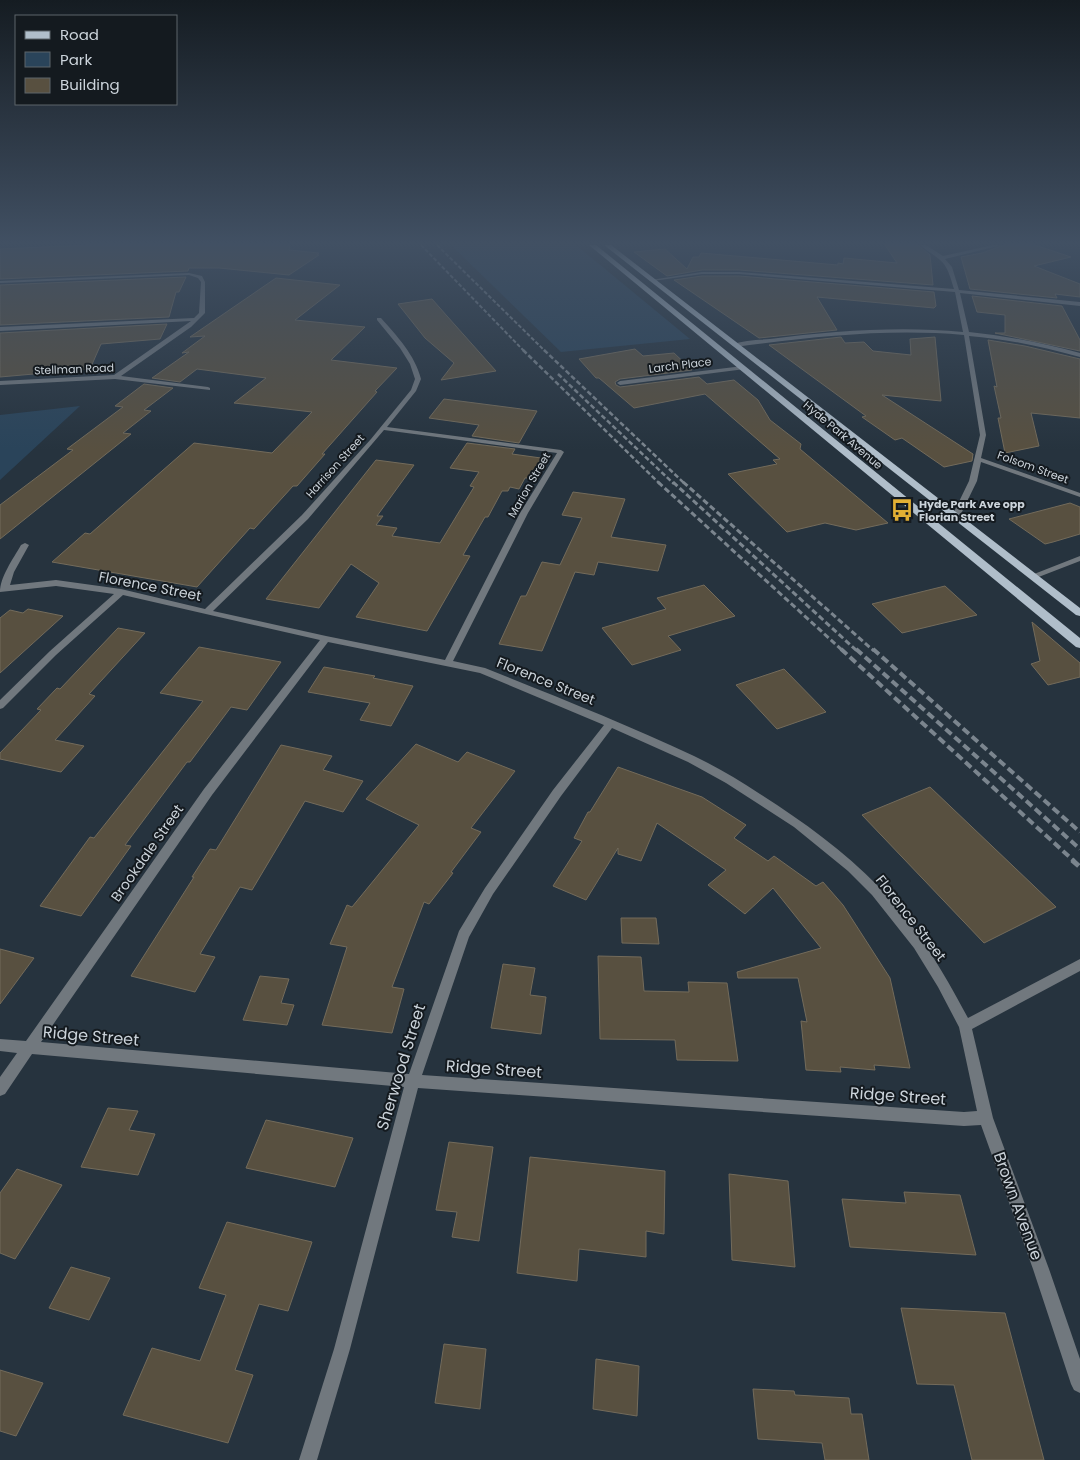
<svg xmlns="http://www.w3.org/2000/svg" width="1080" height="1460" viewBox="0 0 1080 1460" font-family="Poppins,sans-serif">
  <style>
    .green { fill: #2a445a }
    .building { fill: #585040; stroke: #736b5b }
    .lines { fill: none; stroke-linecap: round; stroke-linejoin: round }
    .street { fill: #71787e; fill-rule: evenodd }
    .primary { fill: #b0beca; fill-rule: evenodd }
    .rail-far4 { stroke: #7b858e; stroke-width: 2; stroke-dasharray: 4 2; stroke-linecap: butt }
    .rail-far3 { stroke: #7b858e; stroke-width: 2.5; stroke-dasharray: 5 2.5; stroke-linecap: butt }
    .rail-far2 { stroke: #7b858e; stroke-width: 3; stroke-dasharray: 6 3; stroke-linecap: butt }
    .rail-far1 { stroke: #7b858e; stroke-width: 4; stroke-dasharray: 8 4; stroke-linecap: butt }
    .rail { stroke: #7b858e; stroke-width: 5; stroke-dasharray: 9 5; stroke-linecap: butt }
    .labels { text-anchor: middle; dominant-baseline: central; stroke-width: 4; stroke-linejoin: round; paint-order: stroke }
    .far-street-label { font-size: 11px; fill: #cbd3da; stroke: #141a1f }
    .far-poi-label { font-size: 11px; font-weight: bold; fill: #cbd3da; stroke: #141a1f; text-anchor: start }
    .street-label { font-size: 14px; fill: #cbd3da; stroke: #141a1f }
    .near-street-label { font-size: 16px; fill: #cbd3da; stroke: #141a1f }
  </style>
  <rect width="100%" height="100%" fill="#26333e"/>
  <!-- green -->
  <path class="green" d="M 451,245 L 576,245 L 690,339 L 561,352 Z
    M 80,406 L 0,480 L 0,415 Z"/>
  <!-- building -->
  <path class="building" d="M 88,245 L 290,245 L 289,250 L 319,253 L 317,255 L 319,255 L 289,275 L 219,268 L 189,268 L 188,271 L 0,279 L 0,249 Z
    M 885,245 L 918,245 L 930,255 L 933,285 L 739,270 L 702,270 L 667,276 L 634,252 L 665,249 L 687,269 L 693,257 L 699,257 L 701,253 L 838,265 L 838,263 L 843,264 L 844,258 L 897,263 Z
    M 1004,245 L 1035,245 L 1071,257 L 1034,266 L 1080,284 L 1080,297 L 1055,294 L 1057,298 L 970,289 L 961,257 L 982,253 Z
    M 702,276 L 739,276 L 934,292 L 936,306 L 934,308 L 817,297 L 837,330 L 759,338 L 674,280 Z
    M 186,277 L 179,292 L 176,292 L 169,317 L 0,325 L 0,285 Z
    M 276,278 L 340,285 L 295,320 L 365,327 L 331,360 L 397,368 L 375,391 L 377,392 L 322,454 L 325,454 L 297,486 L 293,486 L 254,529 L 250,528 L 197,587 L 52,562 L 85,533 L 90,534 L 194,443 L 272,453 L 312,412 L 234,403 L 266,378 L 197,369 L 180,382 L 152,378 L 189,352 L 182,353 L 205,336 L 190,337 Z
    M 972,296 L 1062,306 L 1080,340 L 1080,351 L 995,333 L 1005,333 L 1005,315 L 977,312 Z
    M 432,299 L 447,316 L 496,371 L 441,380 L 454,363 L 425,338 L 398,304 Z
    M 167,324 L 160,339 L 101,344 L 90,369 L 0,377 L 0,333 Z
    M 841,337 L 845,343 L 864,342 L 873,351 L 911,355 L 910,339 L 935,337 L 941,401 L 882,395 L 973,454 L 972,461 L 944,467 L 902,438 L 895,440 L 862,417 L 866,416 L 769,345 Z
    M 988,340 L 1025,346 L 1080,359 L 1080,418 L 1031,413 L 1039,446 L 1005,453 L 998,418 L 1001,418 L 994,386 L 997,387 Z
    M 635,349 L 643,356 L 674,353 L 692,370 L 620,379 L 615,382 L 616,385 L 620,387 L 699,377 L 707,384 L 734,380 L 758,400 L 770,420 L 801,444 L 800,449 L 888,523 L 856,530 L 825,523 L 787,532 L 728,474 L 777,464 L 773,460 L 780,459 L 705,394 L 634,408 L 599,378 L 596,378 L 579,359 Z
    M 144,384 L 173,388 L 144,410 L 151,411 L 123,433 L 131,434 L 0,539 L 0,505 L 73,450 L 67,449 L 123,407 L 115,406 Z
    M 444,399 L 537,411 L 519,443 L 472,436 L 479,425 L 429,418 Z
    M 467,443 L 515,449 L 512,454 L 541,458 L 529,478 L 525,478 L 519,489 L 510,487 L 508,491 L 502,491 L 488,517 L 485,517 L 463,555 L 470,556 L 427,631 L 356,617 L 379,583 L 351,564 L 319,608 L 266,599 L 376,460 L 414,465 L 377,516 L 383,516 L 376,525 L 397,528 L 392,536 L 440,543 L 474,487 L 470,486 L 479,472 L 450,468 Z
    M 573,492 L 625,499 L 611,537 L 666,545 L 658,571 L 598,562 L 594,575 L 575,572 L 542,651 L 499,644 L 521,596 L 526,596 L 542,562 L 560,565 L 582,518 L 562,515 Z
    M 1070,503 L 1080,507 L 1080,534 L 1053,542 L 1045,544 L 1009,519 Z
    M 704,585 L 735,616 L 668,636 L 681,650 L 632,665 L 602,628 L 666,609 L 657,598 Z
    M 945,586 L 977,615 L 902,633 L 872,604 Z
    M 28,609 L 63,616 L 0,673 L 0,618 L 10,610 L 23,613 Z
    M 1032,622 L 1080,663 L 1080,677 L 1048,685 L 1031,664 L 1040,661 Z
    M 118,628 L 145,633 L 89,694 L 95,696 L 55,740 L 84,746 L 61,772 L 0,759 L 0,753 L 41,710 L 37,709 L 57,688 L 60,689 Z
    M 199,647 L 281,662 L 247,710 L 231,707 L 190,762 L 187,762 L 125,845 L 131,846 L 81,916 L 40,906 L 90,837 L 94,838 L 203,701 L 160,693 Z
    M 324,667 L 375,676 L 373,678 L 413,686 L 391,726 L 360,720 L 370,703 L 308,692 Z
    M 784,669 L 826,712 L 777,729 L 736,685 Z
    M 416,744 L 458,762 L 467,752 L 515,771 L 471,828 L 481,832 L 451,872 L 453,873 L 429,904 L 424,902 L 392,987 L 404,989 L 392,1033 L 322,1025 L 347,947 L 330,944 L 347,905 L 352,907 L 419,825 L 366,799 Z
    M 281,745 L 332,756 L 323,770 L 363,781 L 343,812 L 305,801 L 252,890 L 240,887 L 200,954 L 215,957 L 195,992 L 131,976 L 194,877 L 192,877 L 210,849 L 216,850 Z
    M 618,767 L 702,797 L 746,825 L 734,838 L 768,861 L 774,856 L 816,886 L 823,882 L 843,905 L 890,978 L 910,1068 L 874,1065 L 875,1070 L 840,1067 L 841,1072 L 806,1070 L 801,1021 L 807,1022 L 798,978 L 738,978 L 737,972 L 821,948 L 773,888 L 745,914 L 708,885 L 726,870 L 657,823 L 641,861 L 618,854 L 618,848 L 586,900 L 553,886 L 582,841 L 574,838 L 588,812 L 590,812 Z
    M 930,787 L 1056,907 L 984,943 L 862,815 Z
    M 621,918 L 656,918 L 659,944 L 622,943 Z
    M 0,949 L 34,958 L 0,1004 Z
    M 598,956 L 641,957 L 644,991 L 689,992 L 688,982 L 727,983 L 738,1061 L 677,1060 L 675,1040 L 600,1039 Z
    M 503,964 L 535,968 L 530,995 L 546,997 L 541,1034 L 491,1028 Z
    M 260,976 L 289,979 L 281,1003 L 294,1005 L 287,1025 L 243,1020 Z
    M 108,1108 L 138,1111 L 129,1130 L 155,1134 L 138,1175 L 81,1167 Z
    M 266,1120 L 353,1138 L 335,1187 L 246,1168 Z
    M 449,1142 L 493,1147 L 479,1241 L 452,1237 L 457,1212 L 436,1210 Z
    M 530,1157 L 665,1171 L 664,1234 L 646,1231 L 646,1257 L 579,1249 L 577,1281 L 517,1273 Z
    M 17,1169 L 62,1185 L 15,1259 L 0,1253 L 0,1193 Z
    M 729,1174 L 788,1181 L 795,1267 L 732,1260 Z
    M 904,1192 L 960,1195 L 976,1255 L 850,1247 L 842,1199 L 906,1203 Z
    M 227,1222 L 312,1242 L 288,1311 L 259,1304 L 235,1370 L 253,1375 L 228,1443 L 123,1415 L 152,1348 L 200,1361 L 226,1295 L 199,1288 Z
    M 71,1267 L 110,1278 L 89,1320 L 49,1308 Z
    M 901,1308 L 1005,1313 L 1044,1460 L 972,1460 L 954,1385 L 917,1384 Z
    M 444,1344 L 486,1349 L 480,1409 L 435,1403 Z
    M 596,1359 L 639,1366 L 637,1416 L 593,1409 Z
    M 0,1370 L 43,1383 L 16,1436 L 0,1431 Z
    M 753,1389 L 794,1391 L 795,1395 L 849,1398 L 851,1414 L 862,1414 L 869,1460 L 825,1460 L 822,1443 L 758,1439 Z"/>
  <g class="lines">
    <!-- street -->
    <path class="street" d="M 920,245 L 926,245 L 943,256 L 993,245 L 1002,245 L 945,259 L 952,267 L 959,290 L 1080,302 L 1080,306 L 960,293 L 969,332 C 1007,336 1043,343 1080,353 L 1080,357 C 1043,347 1008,339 969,336 L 986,435 L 981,458 L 1080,493 L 1080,497 L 981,462 L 977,481 L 960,516 L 956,518 L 953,518 L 952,516 L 969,481 L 980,435 L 964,335 C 888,328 810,337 735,347 L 732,345 C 742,340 759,340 770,339 C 833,331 899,326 963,332 L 955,292 L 739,274 L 702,274 L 653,281 L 651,280 L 702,272 L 739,272 L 954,289 C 945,258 944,264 920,245 Z
      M 189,273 L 202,276 L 205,282 L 205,313 L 191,327 L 121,376 L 208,387 L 210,388 L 210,390 L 115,379 L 0,385 L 0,381 L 114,375 L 191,321 L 0,331 L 0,327 L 194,318 L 199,313 L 201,282 L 198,278 L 189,275 L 0,283 L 0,281 Z
      M 377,318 L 381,318 C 397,336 415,355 421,379 L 416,391 L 387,427 L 561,450 L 564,452 L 528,513 L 453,661 L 485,668 C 555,696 626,724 694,756 C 717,767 739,780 760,794 C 802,821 843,850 879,887 C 916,925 943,971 968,1018 L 1080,959 L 1080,971 L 972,1029 L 993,1118 L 1049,1269 L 1080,1359 L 1080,1393 L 1074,1390 L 1071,1384 L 1033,1269 L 981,1125 L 964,1126 L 418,1088 L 350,1349 L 317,1460 L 299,1460 L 334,1349 L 404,1087 L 32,1054 L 5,1094 L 0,1096 L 0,1077 L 17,1053 L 0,1051 L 0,1039 L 26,1041 L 204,789 L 320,640 L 123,595 L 56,655 L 3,708 L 0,709 L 0,700 L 50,651 L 114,594 L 56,586 L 0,592 C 0,577 13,559 21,545 L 25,543 L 29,545 L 14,572 L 10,585 L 56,580 L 121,589 L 205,609 L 302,515 L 371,439 L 411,390 L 415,379 L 410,364 L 400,348 L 377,320 ZM 384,430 L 557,453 L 520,513 L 445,660 L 326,636 L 213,611 L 308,519 ZM 328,642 L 480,673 L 604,725 L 553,790 L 485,888 L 459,931 L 409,1074 L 41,1042 L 212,795 ZM 612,728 L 688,762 L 726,783 L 794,827 L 848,871 L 872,895 L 914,948 L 938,987 L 959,1027 L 977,1111 L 964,1112 L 422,1075 L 469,937 L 493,894 L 561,796 Z
      M 743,366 L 746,368 L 745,369 L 620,385 L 617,383 L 620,381 Z
      M 1080,556 L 1080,561 L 1036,578 L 1033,578 L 1029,576 Z"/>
    <!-- primary -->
    <path class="primary" d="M 589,245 L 596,245 L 1080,638 L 1080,648 L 1076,647 Z
      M 604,245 L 611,245 L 1080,608 L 1080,616 L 1076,615 Z"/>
    <!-- rail-far4 -->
    <path class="rail-far4" d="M 421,245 L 524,351
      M 437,245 L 545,351"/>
    <!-- rail-far3 -->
    <path class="rail-far3" d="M 523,350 L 660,484
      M 544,350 L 685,484
      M 558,374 L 674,484"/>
    <!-- rail-far2 -->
    <path class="rail-far2" d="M 658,482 L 843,651
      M 673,482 L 857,651
      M 683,482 L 874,651"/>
    <!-- rail-far1 -->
    <path class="rail-far1" d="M 841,649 L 1074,861
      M 856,649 L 1080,849
      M 873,649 L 1080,832"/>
    <!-- rail -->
    <path class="rail" d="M 1072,860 L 1080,867"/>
  </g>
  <!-- sky -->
  <linearGradient id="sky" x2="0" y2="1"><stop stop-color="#151c22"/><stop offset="0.54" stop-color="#415063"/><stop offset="1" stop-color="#415063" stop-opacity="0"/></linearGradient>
  <rect width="1080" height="450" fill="url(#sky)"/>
  <!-- icons -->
  <defs>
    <symbol id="bus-bare" viewBox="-9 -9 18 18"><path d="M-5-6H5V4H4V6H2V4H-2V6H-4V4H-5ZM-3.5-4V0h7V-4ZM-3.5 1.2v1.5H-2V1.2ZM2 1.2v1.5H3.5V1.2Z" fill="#e1af34" stroke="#141a1f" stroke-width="2.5" paint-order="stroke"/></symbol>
  </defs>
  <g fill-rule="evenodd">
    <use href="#bus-bare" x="886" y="494" width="32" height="32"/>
  </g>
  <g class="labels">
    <!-- far-street labels -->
    <g class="far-street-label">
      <text transform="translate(680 365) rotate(-7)">Larch Place</text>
      <text transform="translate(74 369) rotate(-2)">Stellman Road</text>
      <text transform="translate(843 435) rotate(40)">Hyde Park Avenue</text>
      <text transform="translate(335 466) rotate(-48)">Harrison Street</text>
      <text transform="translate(1033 467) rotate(20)">Folsom Street</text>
      <text transform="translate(529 485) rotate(-60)">Marion Street</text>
    </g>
    <!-- far-poi labels -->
    <g class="far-poi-label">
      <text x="919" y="504">Hyde Park Ave opp<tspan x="919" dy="13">Florian Street</tspan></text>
    </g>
    <!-- street labels -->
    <g class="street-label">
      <text transform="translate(150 586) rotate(11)">Florence Street</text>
      <text transform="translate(546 681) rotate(22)">Florence Street</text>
      <text transform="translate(147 853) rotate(-55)">Brookdale Street</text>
      <text transform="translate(911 918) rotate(52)">Florence Street</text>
    </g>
    <!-- near-street labels -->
    <g class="near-street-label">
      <text transform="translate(91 1036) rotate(5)">Ridge Street</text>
      <text transform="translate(401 1067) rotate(-73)">Sherwood Street</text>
      <text transform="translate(494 1069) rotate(4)">Ridge Street</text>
      <text transform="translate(898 1096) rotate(4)">Ridge Street</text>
      <text transform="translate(1018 1206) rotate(70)">Brown Avenue</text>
    </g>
  </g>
  <!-- legend -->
  <rect x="15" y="15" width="162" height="90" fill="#141a1f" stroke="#5d646a"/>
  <rect x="25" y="31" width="25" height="8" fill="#b0beca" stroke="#5d646a"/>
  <text x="60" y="40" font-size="15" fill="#cbd3da">Road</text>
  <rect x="25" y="52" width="25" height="15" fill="#2a445a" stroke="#5d646a"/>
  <text x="60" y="65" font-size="15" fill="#cbd3da">Park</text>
  <rect x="25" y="78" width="25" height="15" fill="#585040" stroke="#5d646a"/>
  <text x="60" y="90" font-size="15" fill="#cbd3da">Building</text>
</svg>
